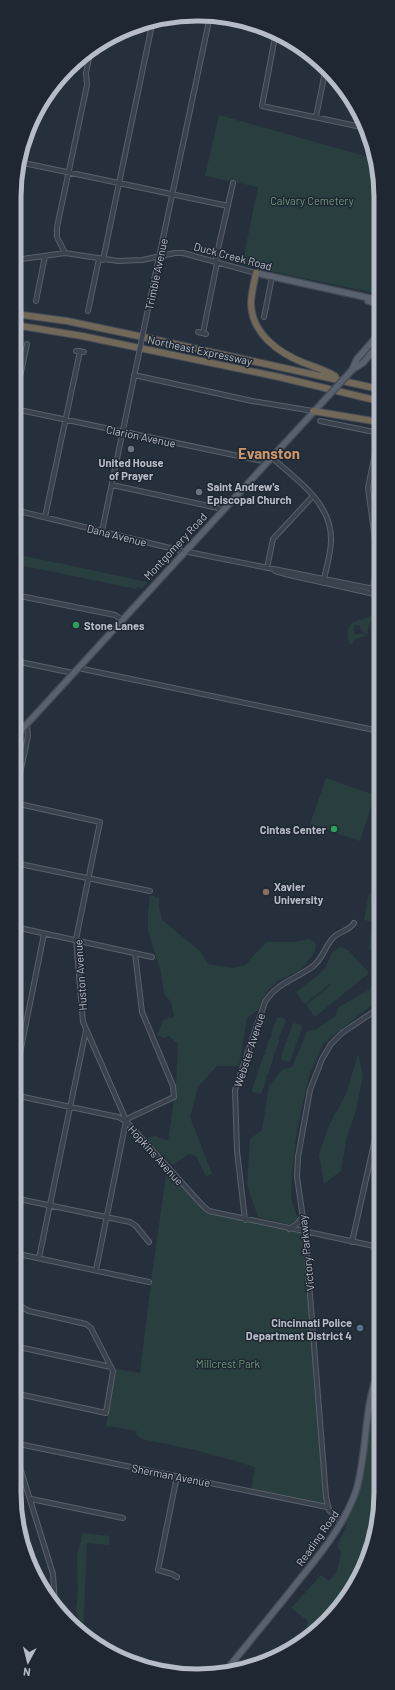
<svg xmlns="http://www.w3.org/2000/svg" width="395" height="1690" viewBox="0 0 395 1690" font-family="Barlow,sans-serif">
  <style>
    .green { fill: #293e3f }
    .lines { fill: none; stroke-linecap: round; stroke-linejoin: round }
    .minor-casing { stroke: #58606b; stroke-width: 6 }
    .major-casing { stroke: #434b56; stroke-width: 8 }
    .highway-casing { stroke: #454d58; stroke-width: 8 }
    .minor { stroke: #3a424d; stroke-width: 4 }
    .major { stroke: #58616d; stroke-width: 5.5 }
    .highway { stroke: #726858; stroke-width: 6 }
    .minor-bridge-casing { stroke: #58606b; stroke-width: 6; stroke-linecap: butt }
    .major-bridge-casing { stroke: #434b56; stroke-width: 8; stroke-linecap: butt }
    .minor-bridge { stroke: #3a424d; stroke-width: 4 }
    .major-bridge { stroke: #58616d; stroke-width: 5.5 }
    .worship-dot { fill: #6b7280; stroke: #1f2732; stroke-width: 1.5 }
    .leisure-dot { fill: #2e9e5b; stroke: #1f2732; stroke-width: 1.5 }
    .education-dot { fill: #8d6e63; stroke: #1f2732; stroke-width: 1.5 }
    .service-dot { fill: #5c6f8a; stroke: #1f2732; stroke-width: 1.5 }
    .labels { text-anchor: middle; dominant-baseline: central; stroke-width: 3; stroke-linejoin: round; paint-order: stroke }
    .park-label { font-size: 11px; fill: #6f9778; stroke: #1f2732 }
    .street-label { font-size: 11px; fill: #b6bdc8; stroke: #1f2732 }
    .poi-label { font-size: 11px; font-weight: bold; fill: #b6bdc8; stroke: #1f2732; text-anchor: start }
    .district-label { font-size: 15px; font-weight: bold; fill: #cd966c; stroke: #1f2732 }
    .rim { fill: none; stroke: #b6bdc8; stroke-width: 5 }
  </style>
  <rect width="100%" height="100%" fill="#26303d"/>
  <!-- green -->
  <path class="green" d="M 219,115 L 375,159 L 379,174 L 379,294 L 242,265 L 258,187 L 205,176 Z
    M 15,554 L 148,582 L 143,588 L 137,587 L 136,589 L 15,564 Z
    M 375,613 L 378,615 L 369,624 L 367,635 L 363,632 L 359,625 L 355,625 L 353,628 L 355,634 L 363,634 L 366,636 L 355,639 L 352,645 L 349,643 C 343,615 362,624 375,613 Z
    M 326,778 L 375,795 L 360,841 L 310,824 Z
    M 369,893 L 379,895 L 377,908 L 379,909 L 379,923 L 364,920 Z
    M 150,895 L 159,898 L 159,908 L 162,920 L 201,952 L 208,964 L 233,968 L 245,965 L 266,942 L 292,942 L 309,939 L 316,943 L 315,951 L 301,970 L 277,981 L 266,993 L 258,1010 L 247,1018 L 239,1066 L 217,1066 L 198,1087 L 190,1117 L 212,1174 L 206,1176 L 196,1156 L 190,1154 L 173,1165 L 145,1138 L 156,1136 L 168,1141 L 176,1085 L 178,1044 L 169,1036 L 164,1038 L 157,1035 L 163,1020 L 174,1017 L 171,1002 L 164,994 L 161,972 L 148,931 L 148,912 Z
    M 379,925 L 379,954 L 369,950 L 371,929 Z
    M 341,947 L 348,950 L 369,973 L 315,1017 L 306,1005 L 331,985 L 331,983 L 305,1004 L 296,993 C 302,987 321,974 325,968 C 331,958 328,952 341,947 Z
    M 379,968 L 379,999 L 323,1044 L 309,1076 L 297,1130 L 292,1170 L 291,1199 L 298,1219 L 290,1225 L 258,1217 L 247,1184 L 250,1139 L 262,1130 L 269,1086 L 282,1070 L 292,1067 L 307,1032 L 315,1030 L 335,1016 L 339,1007 L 369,990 L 378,974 Z
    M 279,1017 L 285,1019 L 286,1021 L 279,1038 L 280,1040 L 273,1057 L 273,1059 L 268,1075 L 266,1076 L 267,1078 L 261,1094 L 259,1094 L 253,1092 L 252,1090 L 257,1075 L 259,1073 L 258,1071 L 264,1055 L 266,1055 L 265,1052 L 270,1037 L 272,1036 L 271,1034 L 277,1018 Z
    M 295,1023 L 301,1025 L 302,1027 L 297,1043 L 295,1044 L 296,1046 L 290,1061 L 288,1062 L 282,1060 L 281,1058 L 286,1042 L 288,1041 L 287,1039 L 293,1024 Z
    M 358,1054 L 363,1076 L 355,1114 L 347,1136 L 341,1171 L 324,1184 L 319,1155 L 329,1125 L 346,1094 Z
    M 169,1169 L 206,1209 L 305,1232 L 327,1507 L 251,1491 L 255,1467 L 199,1451 L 142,1439 L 136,1435 L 137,1431 L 106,1426 L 116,1369 L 140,1373 L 151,1282 L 166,1175 Z
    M 379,1370 L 379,1517 L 357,1584 L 309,1638 L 303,1641 L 308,1621 L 291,1608 L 321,1575 L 329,1581 L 337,1572 L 341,1552 L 337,1546 L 347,1524 L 342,1523 L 355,1492 L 368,1415 Z
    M 83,1533 L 110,1536 L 109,1545 L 87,1543 L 83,1631 L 79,1629 L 79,1617 L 76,1611 L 78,1593 L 77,1555 Z"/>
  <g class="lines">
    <defs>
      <path id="minor" d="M 276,32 L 262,106 L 366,128
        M 316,117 L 326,67
        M 19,162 L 228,206
        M 16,187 L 24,148
        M 65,253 L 57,237 L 57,227 L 87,85 L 86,73 L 91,49
        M 15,260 L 65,253 L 118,261 L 142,260 L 175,253 L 183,253 L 256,273
        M 103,260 L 153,20
        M 36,301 L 45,256
        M 88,311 L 99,259
        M 264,317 L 272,277
        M 144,328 L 210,16
        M 198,332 L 206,334
        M 203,333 L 217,263 L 216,258 L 233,183
        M 76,351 L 84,352
        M 134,375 L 252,401 L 313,411
        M 15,400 L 27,344
        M 15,409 L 267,462
        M 320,421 L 379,433 L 368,488 L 378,561 L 372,593
        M 271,457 C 296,479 332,503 331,540 C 331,554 326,569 323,583
        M 112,485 L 218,508 L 221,511
        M 15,510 L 178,550 L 379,590
        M 45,517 L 80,351
        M 102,531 L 138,358
        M 267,568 L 273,539 L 313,496
        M 275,571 L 289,575 L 379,595
        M 15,595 L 115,615 L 122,620
        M 15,661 L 73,673
        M 78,668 L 379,731
        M 15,727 L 23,729
        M 15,797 L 28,736 L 27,724
        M 15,803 L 100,822 L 76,939 L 83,1022 L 126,1120
        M 15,863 L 150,891
        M 15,927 L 152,957
        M 14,1083 L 44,934
        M 14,1095 L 118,1117 L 126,1121 L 203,1206 L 209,1211 L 379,1247
        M 14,1198 L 130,1222 L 136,1226 L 149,1242
        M 245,1220 L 237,1151 L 235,1090 L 265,1002 C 277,983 295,979 312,967 C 323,959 324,948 332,939 C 338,931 348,932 354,923
        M 289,1229 L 297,1224 L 303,1216
        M 352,1242 L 379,1121
        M 14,1253 L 149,1282
        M 39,1258 L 86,1030
        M 96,1270 L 126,1121 L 129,1118 L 174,1097 L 173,1086 L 142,1012 L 135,953
        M 14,1346 L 111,1367
        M 14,1393 L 106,1413 L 113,1371 L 91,1328 L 86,1324 L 29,1311 L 14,1303
        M 14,1443 L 327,1507
        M 15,1443 L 14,1448 L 53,1574 L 55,1606
        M 177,1476 L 158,1570 L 172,1574 L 177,1577
        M 31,1499 L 123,1518
        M 342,1523 L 329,1510 L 326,1497 L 305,1232 L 297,1177 L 298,1157 L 310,1090 L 322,1059 L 331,1044 L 342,1033 L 379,1008"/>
      <path id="major" d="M 256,273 L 374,299 L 379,298
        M 368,301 L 379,304
        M 352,370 L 357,359 L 379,334
        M 352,370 L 363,363 L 379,344
        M 15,737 L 330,394
        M 225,1672 C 247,1644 270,1617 292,1589 C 316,1559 343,1528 356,1491 C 368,1451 363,1408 379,1370"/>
      <path id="highway" d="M 256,273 C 254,283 251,294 251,304 C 252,334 279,353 304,363 C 315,367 325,370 335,376
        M 15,314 L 67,321 L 148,338 L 379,389
        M 15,325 L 82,336 L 279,377 L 379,401
        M 313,411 L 379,422"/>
    </defs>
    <!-- minor casing -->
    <use href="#minor" class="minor-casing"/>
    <!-- major casing -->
    <use href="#major" class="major-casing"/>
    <!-- highway casing -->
    <use href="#highway" class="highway-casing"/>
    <!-- minor -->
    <use href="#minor" class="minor"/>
    <!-- major -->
    <use href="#major" class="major"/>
    <!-- highway -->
    <use href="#highway" class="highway"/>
    <defs>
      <path id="minor-bridge" d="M 138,358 L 144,328"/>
      <path id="major-bridge" d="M 330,394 L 352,370"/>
    </defs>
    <!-- minor-bridge casing -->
    <use href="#minor-bridge" class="minor-bridge-casing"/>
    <!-- major-bridge casing -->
    <use href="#major-bridge" class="major-bridge-casing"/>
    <!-- minor-bridge -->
    <use href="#minor-bridge" class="minor-bridge"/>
    <!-- major-bridge -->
    <use href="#major-bridge" class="major-bridge"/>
  </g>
  <!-- markers -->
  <g class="worship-dot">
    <circle cx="131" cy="449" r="4"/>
    <circle cx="199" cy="492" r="4"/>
  </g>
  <g class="leisure-dot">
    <circle cx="76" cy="625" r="4"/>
    <circle cx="334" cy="829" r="4"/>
  </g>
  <circle class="education-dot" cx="266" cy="892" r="4"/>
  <circle class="service-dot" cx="360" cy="1328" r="4"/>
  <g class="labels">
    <!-- park labels -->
    <g class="park-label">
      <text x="312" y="200">Calvary Cemetery</text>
      <text x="228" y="1363">Millcrest Park</text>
    </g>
    <!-- street labels -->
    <g class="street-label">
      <text transform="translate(233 256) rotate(15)">Duck Creek Road</text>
      <text transform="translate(156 274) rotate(-78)">Trimble Avenue</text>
      <text transform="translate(200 350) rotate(12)">Northeast Expressway</text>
      <text transform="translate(141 436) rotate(12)">Clarion Avenue</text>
      <text transform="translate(117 535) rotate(14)">Dana Avenue</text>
      <text transform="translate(175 546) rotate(-47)">Montgomery Road</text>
      <text transform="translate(80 975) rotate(-94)">Huston Avenue</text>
      <text transform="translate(249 1050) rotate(-72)">Webster Avenue</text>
      <text transform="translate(156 1155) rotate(48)">Hopkins Avenue</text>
      <text transform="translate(306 1253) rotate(-96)">Victory Parkway</text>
      <text transform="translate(171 1475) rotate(11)">Sherman Avenue</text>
      <text transform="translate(317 1538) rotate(-55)">Reading Road</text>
    </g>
    <!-- poi labels -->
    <g class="poi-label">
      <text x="131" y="462" text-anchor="middle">United House<tspan x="131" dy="13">of Prayer</tspan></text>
      <text x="207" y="486">Saint Andrew's<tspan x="207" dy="13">Episcopal Church</tspan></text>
      <text x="84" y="625">Stone Lanes</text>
      <text x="326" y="829" text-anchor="end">Cintas Center</text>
      <text x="274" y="886">Xavier<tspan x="274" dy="13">University</tspan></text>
      <text x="352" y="1322" text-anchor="end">Cincinnati Police<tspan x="352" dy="13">Department District 4</tspan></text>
    </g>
    <!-- district labels -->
    <g class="district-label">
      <text x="269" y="453">Evanston</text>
    </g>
  </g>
  <!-- crop -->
  <path d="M0 0H395V1690H0ZM197 21H198A176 176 0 0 1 374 197V1493A176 176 0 0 1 198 1669H197A176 176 0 0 1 21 1493V197A176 176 0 0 1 197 21Z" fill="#1f2732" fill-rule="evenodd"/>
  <path class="rim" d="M197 21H198A176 176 0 0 1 374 197V1493A176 176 0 0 1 198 1669H197A176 176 0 0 1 21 1493V197A176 176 0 0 1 197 21Z"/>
  <!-- north arrow -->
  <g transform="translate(28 1662) rotate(187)" stroke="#1f2732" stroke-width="3" paint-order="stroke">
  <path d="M0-3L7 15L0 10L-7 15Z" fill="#b6bdc8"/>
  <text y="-6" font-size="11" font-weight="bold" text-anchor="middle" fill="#b6bdc8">N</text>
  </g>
</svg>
